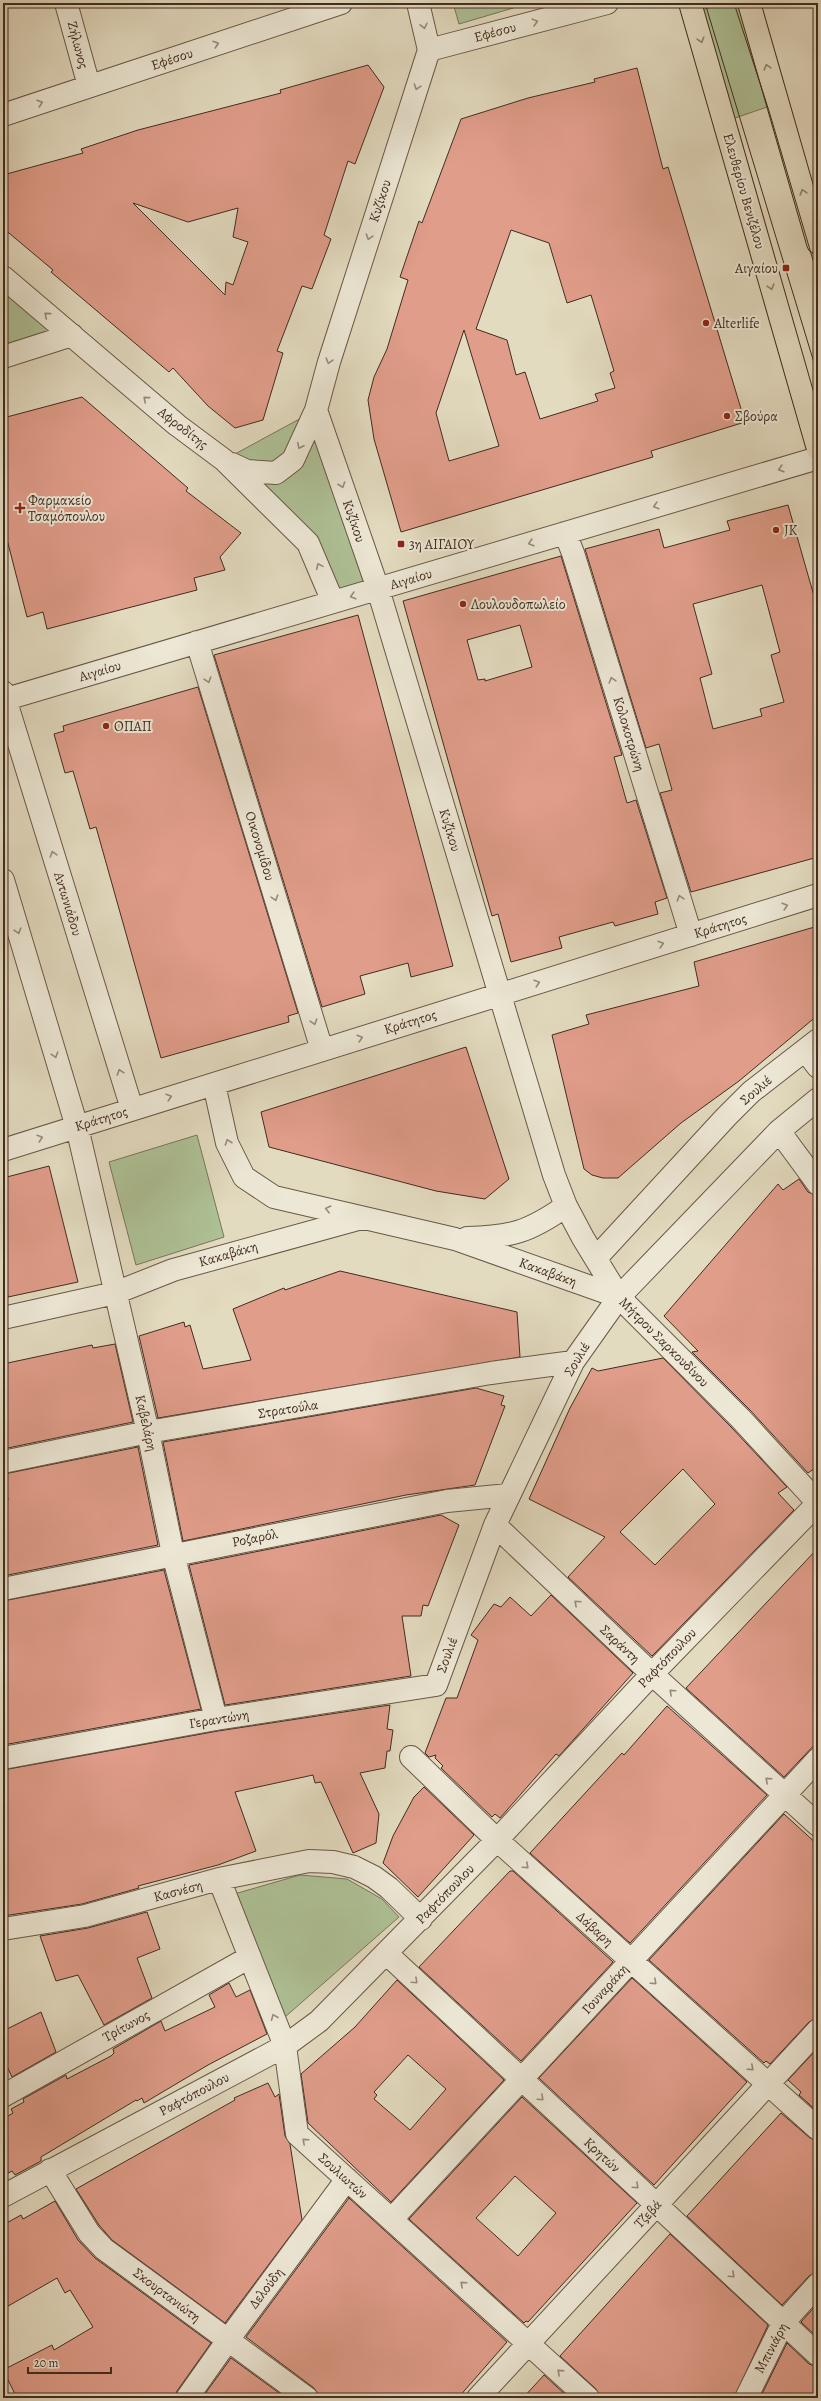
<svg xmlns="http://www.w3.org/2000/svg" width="821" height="2401" viewBox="0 0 821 2401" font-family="Alegreya,serif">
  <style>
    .green { fill: #aec196; stroke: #78765b }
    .building { fill: #e09d8a; stroke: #422c20; fill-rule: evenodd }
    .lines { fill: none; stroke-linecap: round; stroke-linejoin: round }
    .minor-casing { stroke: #6a5848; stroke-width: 24 }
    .major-casing { stroke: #422c20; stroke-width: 24 }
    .minor { stroke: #ede8d6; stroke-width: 22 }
    .major { stroke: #e3dbc0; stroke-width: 22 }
    .tram { stroke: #422c20; stroke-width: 1 }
    .oneway { stroke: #988a7b }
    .oneway2 { stroke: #928470 }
    .poi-dot { fill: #8f2418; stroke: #ede8d6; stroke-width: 1.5 }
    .labels { text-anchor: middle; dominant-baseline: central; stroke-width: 4; stroke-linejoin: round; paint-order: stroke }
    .street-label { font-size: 14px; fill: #422c20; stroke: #ede8d6 }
    .poi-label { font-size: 14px; fill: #422c20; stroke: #ede8d6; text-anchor: start }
  </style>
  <rect width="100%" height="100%" fill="#e3dbc0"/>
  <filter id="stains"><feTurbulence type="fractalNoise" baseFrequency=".005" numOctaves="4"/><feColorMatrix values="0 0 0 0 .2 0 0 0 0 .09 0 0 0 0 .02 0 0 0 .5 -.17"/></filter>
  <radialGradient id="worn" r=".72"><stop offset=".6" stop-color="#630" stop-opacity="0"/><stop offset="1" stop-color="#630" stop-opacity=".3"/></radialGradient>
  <!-- green -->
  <path class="green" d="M 453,3 L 530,3 L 459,24 Z
    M 723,3 L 742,3 L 773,105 L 732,119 L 702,10 Z
    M 3,278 L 72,335 L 3,357 Z
    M 316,410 L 378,589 L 333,602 L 319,566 L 224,460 Z
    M 197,1135 L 224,1237 L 136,1265 L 109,1162 Z
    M 300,1875 L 347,1879 L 382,1899 L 399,1917 L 285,2017 L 231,1895 Z"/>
  <!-- building -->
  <path class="building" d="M 368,65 L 384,87 L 355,164 L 348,161 L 324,235 L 331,239 L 312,289 L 302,286 L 277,351 L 283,353 L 263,420 L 235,428 L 208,406 L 173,368 L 169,372 L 51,272 L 53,270 L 3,228 L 3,175 L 83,153 L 81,149 L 138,130 L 281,93 L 280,90 ZM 133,203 L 188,222 L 238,208 L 233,237 L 248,242 L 233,285 L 226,282 L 225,295 Z
    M 637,68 L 663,169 L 668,167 L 745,422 L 651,451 L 653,457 L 401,532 L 374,439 L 368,400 L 374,377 L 387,349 L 408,280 L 400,277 L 419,221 L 422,223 L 461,119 L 528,98 L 595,82 L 594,79 ZM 511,230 L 549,243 L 567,303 L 591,295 L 614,371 L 610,373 L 615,388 L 595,394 L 598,401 L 540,419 L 525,372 L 516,375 L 507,340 L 476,329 ZM 464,330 L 499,446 L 449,461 L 436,413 Z
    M 82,397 L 188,488 L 186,491 L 241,533 L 220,557 L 225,570 L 194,578 L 197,590 L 47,629 L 43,612 L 27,617 L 3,524 L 3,418 Z
    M 788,505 L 818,610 L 818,857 L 691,892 L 660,793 L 672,790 L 659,744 L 646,748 L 585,549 L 659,529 L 664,548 L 730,530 L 727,521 ZM 762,585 L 780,652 L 771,655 L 784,702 L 760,709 L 762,716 L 713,729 L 700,678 L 712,674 L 693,604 Z
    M 561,556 L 622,755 L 614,757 L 627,803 L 636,800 L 667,898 L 655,902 L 658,914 L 615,926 L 613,922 L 559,937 L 562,948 L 511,962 L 498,914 L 492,916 L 403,601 ZM 520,625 L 532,667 L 485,681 L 485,679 L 478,680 L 467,640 Z
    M 358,615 L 453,966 L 411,977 L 408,963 L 360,976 L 365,994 L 322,1007 L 214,655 Z
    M 198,687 L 298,1013 L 288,1016 L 289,1022 L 161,1058 L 96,827 L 90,829 L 73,771 L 65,773 L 54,734 L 64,731 L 63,726 Z
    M 818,926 L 818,1015 L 739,1081 L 681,1123 L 618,1178 L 603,1178 L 592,1175 L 584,1169 L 552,1035 L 589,1024 L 586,1015 L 699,986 L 694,962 Z
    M 466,1047 L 509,1179 L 485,1199 L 436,1191 L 269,1147 L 261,1112 Z
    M 49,1166 L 78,1282 L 8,1297 L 7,1292 L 3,1293 L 3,1178 Z
    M 799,1179 L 808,1192 L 818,1196 L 818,1466 L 808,1473 L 750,1410 L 692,1352 L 698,1351 L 664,1316 L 778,1184 L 783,1190 Z
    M 340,1271 L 517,1312 L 520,1357 L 158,1418 L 139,1336 L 184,1322 L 185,1327 L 190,1325 L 203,1369 L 251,1360 L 233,1309 L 284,1288 L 285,1290 Z
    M 115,1344 L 133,1422 L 3,1449 L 3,1364 L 92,1345 L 93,1348 Z
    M 663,1358 L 732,1428 L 787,1487 L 778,1493 L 794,1510 L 652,1656 L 568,1577 L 605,1537 L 529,1499 L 570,1408 L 592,1368 L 598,1371 ZM 683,1469 L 715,1504 L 655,1565 L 620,1532 Z
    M 476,1388 L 504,1396 L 501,1405 L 505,1406 L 475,1485 L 406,1495 L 183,1541 L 163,1442 Z
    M 138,1447 L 158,1545 L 3,1576 L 3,1501 L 8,1500 L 4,1474 Z
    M 441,1515 L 459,1525 L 428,1606 L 423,1605 L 421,1616 L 402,1616 L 411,1676 L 225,1705 L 189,1565 Z
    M 818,1548 L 818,1741 L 784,1777 L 686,1688 Z
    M 164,1570 L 201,1709 L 3,1745 L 3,1601 Z
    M 551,1595 L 633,1673 L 559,1756 L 556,1754 L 500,1818 L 495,1814 L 492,1817 L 441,1768 L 443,1766 L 435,1758 L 436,1755 L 429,1757 L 425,1753 L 446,1698 L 457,1698 L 478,1640 L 471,1635 L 494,1604 L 501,1607 L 510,1597 L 531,1616 Z
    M 390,1705 L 387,1729 L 393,1730 L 390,1751 L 387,1751 L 385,1768 L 360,1773 L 379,1814 L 376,1843 L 353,1853 L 321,1782 L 315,1783 L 313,1775 L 235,1792 L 256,1851 L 218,1865 L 138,1886 L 139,1888 L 82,1904 L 3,1916 L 3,1770 L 218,1731 Z
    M 667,1706 L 767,1795 L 630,1943 L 530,1853 L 622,1753 L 624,1755 Z
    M 424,1787 L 474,1835 L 418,1897 L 383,1863 L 393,1836 L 414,1797 Z
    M 784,1814 L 818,1845 L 818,2018 L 809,2022 L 770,2064 L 766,2061 L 764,2063 L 649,1960 Z
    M 510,1871 L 513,1871 L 613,1962 L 521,2061 L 419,1967 Z
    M 147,1912 L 160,1949 L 137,1958 L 152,1998 L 104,2025 L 78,1975 L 56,1981 L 40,1936 L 88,1928 Z
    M 632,1978 L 747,2082 L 654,2185 L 539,2078 Z
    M 397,1980 L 504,2080 L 391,2202 L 308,2123 L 301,2074 L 355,2027 ZM 408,2055 L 446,2089 L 410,2130 L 374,2099 L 377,2095 L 374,2092 Z
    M 229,1983 L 236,1997 L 250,1990 L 267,2034 L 208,2065 L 144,2103 L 142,2098 L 137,2101 L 136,2100 L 41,2157 L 41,2161 L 15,2175 L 12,2171 L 3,2176 L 3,2119 L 13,2113 L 11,2109 L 24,2102 L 23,2099 L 66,2075 L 67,2079 L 111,2056 L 114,2053 L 113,2049 L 161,2021 L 165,2031 L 215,2007 L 209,1995 Z
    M 41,2012 L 56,2052 L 12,2077 L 3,2058 L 3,2031 Z
    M 818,2048 L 818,2112 L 799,2095 L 801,2092 L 788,2080 Z
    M 268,2083 L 275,2097 L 279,2094 L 285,2136 L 290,2144 L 302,2220 L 225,2323 L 112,2240 L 99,2225 L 76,2189 L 235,2100 L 234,2098 Z
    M 522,2097 L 637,2203 L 528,2322 L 526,2321 L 524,2323 L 409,2219 ZM 515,2176 L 556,2213 L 518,2256 L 476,2218 Z
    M 781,2113 L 810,2138 L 818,2141 L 818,2272 L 809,2276 L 782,2305 L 687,2216 Z
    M 349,2198 L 507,2342 L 458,2398 L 319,2398 L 314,2388 L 246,2337 Z
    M 55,2201 L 78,2240 L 95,2258 L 211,2343 L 177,2391 L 175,2398 L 17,2398 L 3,2370 L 52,2345 L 54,2350 L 93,2327 L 70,2290 L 65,2293 L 57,2278 L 3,2309 L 3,2225 L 21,2215 L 23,2219 Z
    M 670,2234 L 768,2325 L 734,2398 L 600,2398 L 596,2389 L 560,2356 Z
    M 818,2303 L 818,2338 L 801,2322 Z
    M 787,2343 L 809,2364 L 818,2367 L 818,2398 L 760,2398 Z
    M 231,2358 L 286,2398 L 202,2398 Z
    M 544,2375 L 569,2398 L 523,2398 Z"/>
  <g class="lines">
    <defs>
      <path id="minor" d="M 66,3 L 89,86
        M 418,3 L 429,50
        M 429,50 L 329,362 L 316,410 L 378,589 L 554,1175 L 566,1206 L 583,1238 L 619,1297 L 741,1419 L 818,1503
        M 429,50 L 607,3
        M 3,115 L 341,3
        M 3,277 L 177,425 L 224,460 L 308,543 L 333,602
        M 3,357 L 72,335
        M 232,464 L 247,471 L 276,473 L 293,460 L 316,410
        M 565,533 L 573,553 L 691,935
        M 197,642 L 322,1050
        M 3,692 L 132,1109
        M 3,700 L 818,458
        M 3,880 L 77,1127 L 148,1432 L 173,1554 L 216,1719
        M 805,1050 L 818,1067
        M 214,1084 L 227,1143 L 244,1177 L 274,1197 L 455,1239 L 619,1297
        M 779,1131 L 818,1184
        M 3,1150 L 818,895
        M 467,1238 C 511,1237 529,1232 566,1206
        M 596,1258 L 726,1117 L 751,1092 L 818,1040
        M 3,1318 L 115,1293 L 173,1270 L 362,1218
        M 3,1462 L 148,1432 L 491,1373 L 573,1362
        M 495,1525 L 652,1674 L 818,1825
        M 3,1589 L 447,1501 L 508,1495
        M 411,1757 L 497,1840 L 818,2129
        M 3,1758 L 216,1719 L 436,1685 L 495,1525 L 573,1362 L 619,1297 L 779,1131 L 818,1099
        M 219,1879 L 285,2046 L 297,2134 L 588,2398
        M 3,1929 L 85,1916 L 219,1879 L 309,1861 L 333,1862 L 354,1867 L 374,1877 L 389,1888 L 421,1919
        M 387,1954 L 818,2355
        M 3,2096 L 250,1957
        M 50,2170 L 89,2233 L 104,2249 L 307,2398
        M 3,2196 L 285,2046 L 319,2021 L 497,1840 L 652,1674 L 818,1503
        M 392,2219 L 818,1759
        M 187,2398 L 228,2340 L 347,2179
        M 478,2398 L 818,2030
        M 746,2398 L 783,2323 L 818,2284"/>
      <path id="major" d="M 690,3 L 818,449
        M 749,3 L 818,243"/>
    </defs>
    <!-- minor casing -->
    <use href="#minor" class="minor-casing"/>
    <!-- major casing -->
    <use href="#major" class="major-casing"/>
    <!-- minor -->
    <use href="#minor" class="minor"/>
    <!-- major -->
    <use href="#major" class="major"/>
    <!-- tram -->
    <path class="tram" d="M 705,3 L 818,376
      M 734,3 L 769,111 L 818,277"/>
  </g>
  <!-- one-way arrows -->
  <defs><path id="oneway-chevron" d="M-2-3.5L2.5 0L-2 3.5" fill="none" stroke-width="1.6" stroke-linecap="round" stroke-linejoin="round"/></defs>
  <g class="oneway">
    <use href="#oneway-chevron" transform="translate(535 22) rotate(-15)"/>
    <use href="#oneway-chevron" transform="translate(424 26) rotate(77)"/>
    <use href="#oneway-chevron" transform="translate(216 44) rotate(-18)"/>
    <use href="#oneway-chevron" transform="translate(417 87) rotate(108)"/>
    <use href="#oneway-chevron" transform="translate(40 103) rotate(-19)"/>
    <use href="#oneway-chevron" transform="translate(369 237) rotate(108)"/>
    <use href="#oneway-chevron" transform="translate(47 315) rotate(-140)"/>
    <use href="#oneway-chevron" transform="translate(329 361) rotate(106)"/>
    <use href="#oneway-chevron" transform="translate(146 399) rotate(-140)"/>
    <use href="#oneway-chevron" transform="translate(300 446) rotate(116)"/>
    <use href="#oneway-chevron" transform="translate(781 469) rotate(163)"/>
    <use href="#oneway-chevron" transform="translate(342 485) rotate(71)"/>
    <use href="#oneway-chevron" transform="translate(656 506) rotate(163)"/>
    <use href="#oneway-chevron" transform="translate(531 543) rotate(163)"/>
    <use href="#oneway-chevron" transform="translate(319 566) rotate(-114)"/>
    <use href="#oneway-chevron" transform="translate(353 596) rotate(164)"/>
    <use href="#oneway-chevron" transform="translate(208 680) rotate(73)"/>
    <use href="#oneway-chevron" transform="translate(612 680) rotate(-107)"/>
    <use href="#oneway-chevron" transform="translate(53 854) rotate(-107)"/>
    <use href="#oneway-chevron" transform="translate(275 898) rotate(73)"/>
    <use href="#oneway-chevron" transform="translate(680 898) rotate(-107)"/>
    <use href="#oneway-chevron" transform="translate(785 906) rotate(-17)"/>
    <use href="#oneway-chevron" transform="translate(18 931) rotate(73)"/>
    <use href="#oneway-chevron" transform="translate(661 944) rotate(-17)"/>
    <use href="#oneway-chevron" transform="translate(537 983) rotate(-17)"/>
    <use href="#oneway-chevron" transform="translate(314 1022) rotate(73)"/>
    <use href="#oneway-chevron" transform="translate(360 1038) rotate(-17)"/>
    <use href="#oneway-chevron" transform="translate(55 1055) rotate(73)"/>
    <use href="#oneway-chevron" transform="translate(120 1072) rotate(-107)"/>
    <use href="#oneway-chevron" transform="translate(169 1097) rotate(-17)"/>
    <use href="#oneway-chevron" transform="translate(40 1138) rotate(-17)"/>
    <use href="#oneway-chevron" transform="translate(228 1142) rotate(-109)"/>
    <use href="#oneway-chevron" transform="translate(328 1209) rotate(-167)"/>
    <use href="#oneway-chevron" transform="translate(577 1603) rotate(-137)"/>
    <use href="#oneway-chevron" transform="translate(672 1692) rotate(-138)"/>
    <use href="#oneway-chevron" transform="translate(768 1780) rotate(-138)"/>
    <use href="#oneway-chevron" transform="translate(526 1866) rotate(42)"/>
    <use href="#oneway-chevron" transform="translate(415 1981) rotate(43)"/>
    <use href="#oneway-chevron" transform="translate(654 1982) rotate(42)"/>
    <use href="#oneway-chevron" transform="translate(274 2017) rotate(-112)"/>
    <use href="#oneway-chevron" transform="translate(751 2068) rotate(42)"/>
    <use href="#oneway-chevron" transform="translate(541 2098) rotate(43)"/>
    <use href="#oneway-chevron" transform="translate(305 2141) rotate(-138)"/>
    <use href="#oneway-chevron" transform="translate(636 2186) rotate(43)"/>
    <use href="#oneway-chevron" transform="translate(732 2275) rotate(43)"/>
    <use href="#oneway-chevron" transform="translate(463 2284) rotate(-138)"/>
    <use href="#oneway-chevron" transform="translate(560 2372) rotate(-138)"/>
  </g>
  <g class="oneway2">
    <use href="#oneway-chevron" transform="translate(701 40) rotate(74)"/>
    <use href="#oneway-chevron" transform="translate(767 67) rotate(-106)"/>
    <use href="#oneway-chevron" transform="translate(803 192) rotate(-106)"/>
    <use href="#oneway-chevron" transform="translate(771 287) rotate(74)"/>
  </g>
  <!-- markers -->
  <g class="poi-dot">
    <rect x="782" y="264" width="8" height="8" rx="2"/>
    <circle cx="706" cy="323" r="4"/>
    <circle cx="727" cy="416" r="4"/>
    <path d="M18 502h4v4h4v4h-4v4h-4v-4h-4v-4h4z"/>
    <circle cx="776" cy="530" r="4"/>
    <rect x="397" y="540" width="8" height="8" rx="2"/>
    <circle cx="463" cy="604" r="4"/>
    <circle cx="106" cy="726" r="4"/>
  </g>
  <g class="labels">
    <!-- street labels -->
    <g class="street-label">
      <text transform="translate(495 32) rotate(-15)">Εφέσου</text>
      <text transform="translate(78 45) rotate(75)">Ζήλωνος</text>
      <text transform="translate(172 59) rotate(-18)">Εφέσου</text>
      <text transform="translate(744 191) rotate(74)">Ελευθερίου Βενιζέλου</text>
      <text transform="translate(380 201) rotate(-72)">Κυζίκου</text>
      <text transform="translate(183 428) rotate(38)">Αφροδίτης</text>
      <text transform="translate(354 521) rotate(71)">Κυζίκου</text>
      <text transform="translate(411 579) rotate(-17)">Αιγαίου</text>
      <text transform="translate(100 671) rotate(-17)">Αιγαίου</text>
      <text transform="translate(629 734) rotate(73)">Κολοκοτρώνη</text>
      <text transform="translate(450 830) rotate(73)">Κυζίκου</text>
      <text transform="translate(260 846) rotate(73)">Οικονομίδου</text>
      <text transform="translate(68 904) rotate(73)">Αντωνιάδου</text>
      <text transform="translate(720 926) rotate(-17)">Κράτητος</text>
      <text transform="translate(410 1022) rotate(-17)">Κράτητος</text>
      <text transform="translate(756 1090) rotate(-41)">Σουλιέ</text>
      <text transform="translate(101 1119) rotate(-17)">Κράτητος</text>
      <text transform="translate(228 1254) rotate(-16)">Κακαβάκη</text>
      <text transform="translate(548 1272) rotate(20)">Κακαβάκη</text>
      <text transform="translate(664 1342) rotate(45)">Μήτρου Σαρκουδίνου</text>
      <text transform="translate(577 1359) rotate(-59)">Σουλιέ</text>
      <text transform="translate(288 1409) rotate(-9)">Στρατούλα</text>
      <text transform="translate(146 1423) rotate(77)">Καβελάρη</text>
      <text transform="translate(255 1538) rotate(-11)">Ροζαρόλ</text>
      <text transform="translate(620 1644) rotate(43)">Σαράντη</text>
      <text transform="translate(447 1655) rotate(-70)">Σουλιέ</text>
      <text transform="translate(667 1658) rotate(-46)">Ραφτόπουλου</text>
      <text transform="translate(219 1719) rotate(-9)">Γεραντώνη</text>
      <text transform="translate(178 1891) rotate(-15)">Κασνέση</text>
      <text transform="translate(445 1894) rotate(-46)">Ραφτόπουλου</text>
      <text transform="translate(595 1929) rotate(42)">Δάβαρη</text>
      <text transform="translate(605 1989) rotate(-48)">Γουναράκη</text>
      <text transform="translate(126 2026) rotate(-29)">Τρίτωνος</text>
      <text transform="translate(194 2094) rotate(-28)">Ραφτόπουλου</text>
      <text transform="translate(602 2155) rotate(43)">Κρητών</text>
      <text transform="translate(343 2176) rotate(42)">Σουλιωτών</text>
      <text transform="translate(648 2214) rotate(-47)">Τζεβά</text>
      <text transform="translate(266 2288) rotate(-53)">Δελούδη</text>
      <text transform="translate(167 2295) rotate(37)">Σκουρτανιώτη</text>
      <text transform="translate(771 2348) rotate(-62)">Μπινιάρη</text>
    </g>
    <!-- poi labels -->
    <g class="poi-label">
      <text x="778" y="268" text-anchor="end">Αιγαίου</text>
      <text x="714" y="323">Alterlife</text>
      <text x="735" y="416">Σβούρα</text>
      <text x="28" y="500">Φαρμακείο<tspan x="28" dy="16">Τσαμόπουλου</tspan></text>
      <text x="784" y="530">JK</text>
      <text x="409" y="544">3η ΑΙΓΑΙΟΥ</text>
      <text x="471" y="604">Λουλουδοπωλείο</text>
      <text x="114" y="726">ΟΠΑΠ</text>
    </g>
  </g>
  <!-- margin -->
  <rect width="821" height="2401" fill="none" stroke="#e3dbc0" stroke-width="16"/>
  <rect x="4" y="4" width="813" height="2393" fill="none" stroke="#422c20" stroke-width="2"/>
  <rect x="8" y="8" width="805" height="2385" fill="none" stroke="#422c20"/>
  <!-- scale -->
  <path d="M28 2367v6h83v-6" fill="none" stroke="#422c20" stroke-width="2"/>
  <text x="34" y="2367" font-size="12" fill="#422c20" stroke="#ede8d6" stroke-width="3" paint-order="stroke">20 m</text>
  <rect width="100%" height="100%" filter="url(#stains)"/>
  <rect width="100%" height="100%" fill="url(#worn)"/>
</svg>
